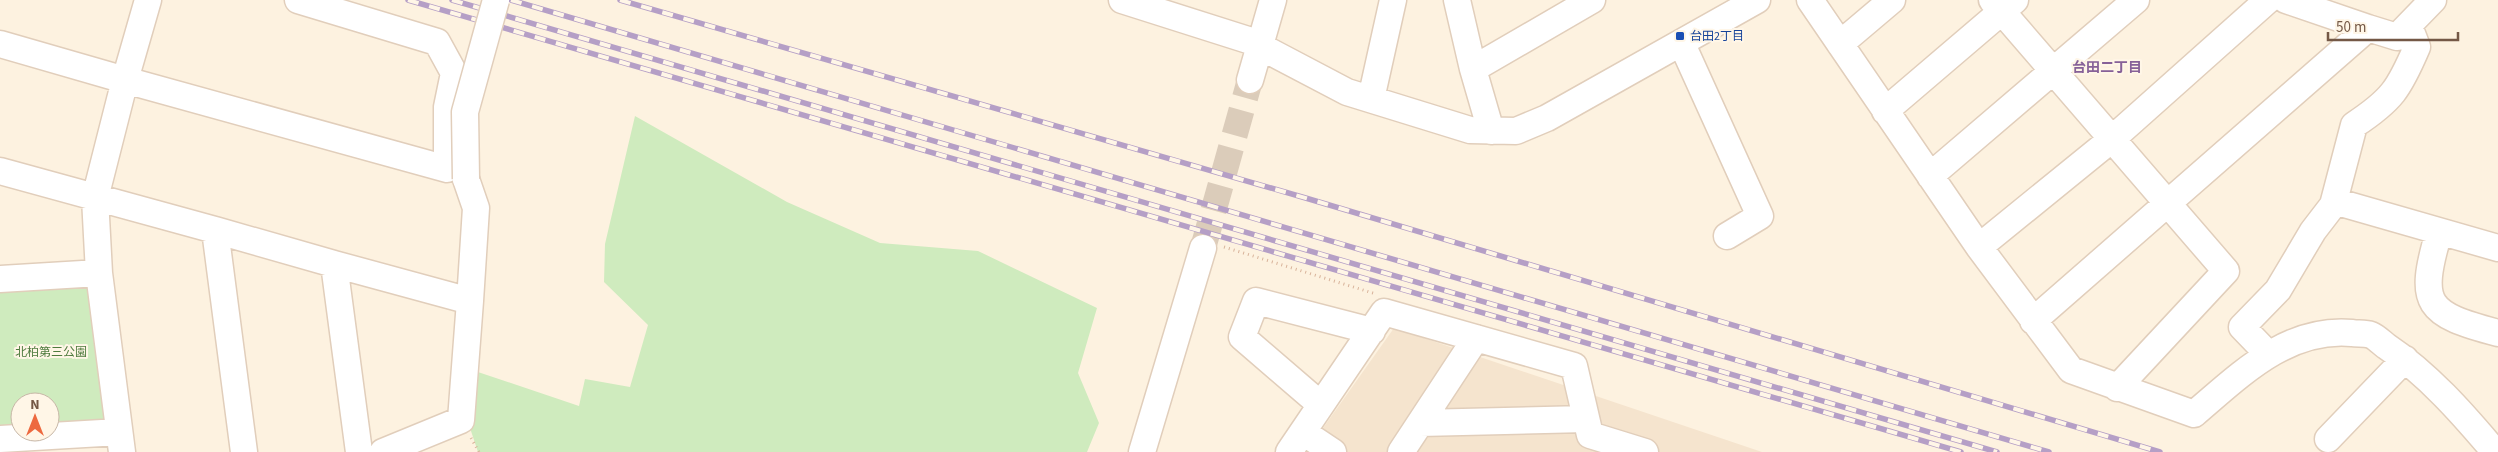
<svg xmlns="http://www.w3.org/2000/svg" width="2498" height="452" viewBox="0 0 2498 452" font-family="'Source Sans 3','Noto Sans JP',sans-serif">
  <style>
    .residential { fill: #f5e4ce }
    .green { fill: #cfebbe }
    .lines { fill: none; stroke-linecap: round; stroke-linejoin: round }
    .minor-tunnel { stroke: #dbccba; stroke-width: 26; stroke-dasharray: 26 13; stroke-linecap: butt }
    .minor-casing { stroke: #e1cebb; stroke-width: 29 }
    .path { stroke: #d8b39a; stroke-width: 3; stroke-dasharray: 1 4; stroke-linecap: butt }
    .minor { stroke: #fff; stroke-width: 26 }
    .rail-casing { stroke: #b59fc6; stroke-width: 5.5 }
    .rail { stroke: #fff6e7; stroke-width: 4; stroke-dasharray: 11; stroke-linecap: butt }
    .minor-bridge-casing { stroke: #e1cebb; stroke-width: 29; stroke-linecap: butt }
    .minor-bridge { stroke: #fff; stroke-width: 26 }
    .transit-dot { fill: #1a4fb4; stroke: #fff6e7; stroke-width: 2 }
    .labels { text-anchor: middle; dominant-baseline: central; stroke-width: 4; stroke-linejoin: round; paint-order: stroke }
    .transit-label { font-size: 12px; fill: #164399; stroke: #fff6e7; text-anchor: start }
    .park-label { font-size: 12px; fill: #4f7b3e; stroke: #fff6e7 }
    .neighbourhood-label { font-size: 14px; font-weight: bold; fill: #876198; stroke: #fff6e7 }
  </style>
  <rect width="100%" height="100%" fill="#fdf2e0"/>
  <!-- residential -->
  <path class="residential" d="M 1394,328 L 1762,452 L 1306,452 Z"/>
  <!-- green -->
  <path class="green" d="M 635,116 L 787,202 L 880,243 L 978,251 L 1097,308 L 1078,373 L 1099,423 L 1087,452 L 478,452 L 467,419 L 469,369 L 579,406 L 585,379 L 630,387 L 648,325 L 604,282 L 605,244 Z
    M 0,285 L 93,285 L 109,419 L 105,425 L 50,429 L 50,402 L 20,402 L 20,431 L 0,432 Z"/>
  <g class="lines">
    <!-- minor-tunnel -->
    <path class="minor-tunnel" d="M 1203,248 L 1250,80"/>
    <defs>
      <path id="minor" d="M 1122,0 L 1248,40 L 1347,92 L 1470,130 L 1516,131 L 1547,118 L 1757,0
        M 1457,0 L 1473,69 L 1491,131
        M 1810,0 L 1979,247 L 2071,370 L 2194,414 C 2240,375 2287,327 2352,333 C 2357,334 2365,333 2371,335 C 2376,337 2382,343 2386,346 C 2428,374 2463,414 2495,452
        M 1992,0 L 2226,271 L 2117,388
        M 2286,0 L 2368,28
        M 0,44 L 125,80 L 148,0
        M 1682,44 L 1760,216 L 1727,236
        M 1840,44 L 1892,0
        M 1473,69 L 1592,0
        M 1250,80 L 1273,0
        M 1371,99 L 1393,0
        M 1885,111 L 2015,0
        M 0,171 L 215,230
        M 1930,176 L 2136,0
        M 466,179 L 476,208 L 470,301
        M 2334,201 L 2498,248
        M 2439,232 C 2417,306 2427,314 2498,333
        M 1979,247 L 2112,139 L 2268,0
        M 0,279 L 99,273
        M 2033,321 L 2368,28 L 2397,37 L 2433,0
        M 2268,354 L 2242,327 L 2278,290 L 2313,231 L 2333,205 L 2354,125 C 2392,100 2399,89 2417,47 L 2409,26
        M 1321,405 L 1242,337 L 1256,301 L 1372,331
        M 1420,423 L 1586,419
        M 1303,432 L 1333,452
        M 0,439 L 119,432
        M 2328,439 L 2405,359
        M 122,452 L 99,273 L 95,198 L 125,80 L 447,169 L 447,107 L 454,73 L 437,42 L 298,0
        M 244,452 L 215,230 L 334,264
        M 359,452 L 334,264 L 470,301 L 461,420 L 383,452
        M 1142,452 L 1203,248
        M 1289,452 L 1384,312 L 1574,366 L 1590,435 L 1645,452
        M 1401,452 L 1476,338"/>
    </defs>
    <!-- minor casing -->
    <use href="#minor" class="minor-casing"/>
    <!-- path -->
    <path class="path" d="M 1224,247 L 1376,294
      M 471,438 L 479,452"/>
    <!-- minor -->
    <use href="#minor" class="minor"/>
    <defs>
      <path id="rail" d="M 408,0 L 1961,452
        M 452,0 L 1997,452
        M 511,0 L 2049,452
        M 620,0 L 1309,199 L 2160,452"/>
    </defs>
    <!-- rail casing -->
    <use href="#rail" class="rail-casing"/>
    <!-- rail -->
    <use href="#rail" class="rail"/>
    <defs>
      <path id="minor-bridge" d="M 466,179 L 465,112 L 496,0"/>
    </defs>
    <!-- minor-bridge casing -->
    <use href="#minor-bridge" class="minor-bridge-casing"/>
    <!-- minor-bridge -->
    <use href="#minor-bridge" class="minor-bridge"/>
  </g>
  <!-- markers -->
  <rect class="transit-dot" x="1675" y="31" width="10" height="10" rx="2.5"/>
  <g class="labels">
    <!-- transit labels -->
    <g class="transit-label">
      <text x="1690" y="36">台田2丁目</text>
    </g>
    <!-- park labels -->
    <g class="park-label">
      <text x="51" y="352">北柏第三公園</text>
    </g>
    <!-- neighbourhood labels -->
    <g class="neighbourhood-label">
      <text x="2107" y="68">台田二丁目</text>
    </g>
  </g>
  <!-- north arrow -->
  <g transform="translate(35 417)"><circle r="24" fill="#fff6e7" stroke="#c7b7a7"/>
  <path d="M0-4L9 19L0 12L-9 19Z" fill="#ed693f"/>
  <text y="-8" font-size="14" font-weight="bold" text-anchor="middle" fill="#745846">N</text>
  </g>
  <!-- scale -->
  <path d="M2328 32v8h130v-8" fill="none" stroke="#745846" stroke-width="2.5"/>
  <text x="2336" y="32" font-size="15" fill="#745846" stroke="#fff6e7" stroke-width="4" paint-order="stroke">50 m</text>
</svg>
